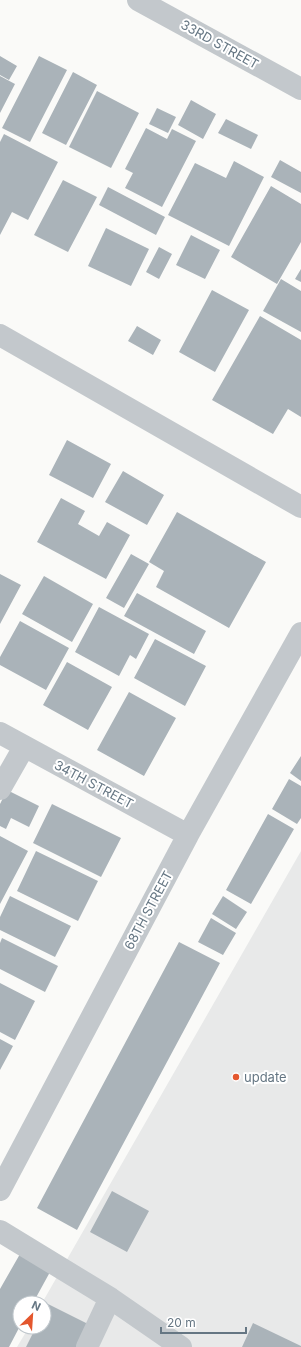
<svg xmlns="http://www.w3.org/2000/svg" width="301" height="1347" viewBox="0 0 301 1347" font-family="Inter,sans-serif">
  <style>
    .built { fill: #e8e9e9 }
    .building { fill: #aab3b9 }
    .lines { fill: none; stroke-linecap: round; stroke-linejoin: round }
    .minor { stroke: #c3c8cc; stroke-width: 22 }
    .poi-dot { fill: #e4572e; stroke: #fff; stroke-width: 1.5 }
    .labels { text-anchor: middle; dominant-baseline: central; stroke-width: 4; stroke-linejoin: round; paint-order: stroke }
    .street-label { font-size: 13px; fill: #657683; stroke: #fff }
    .poi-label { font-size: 13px; fill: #657683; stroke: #fff; text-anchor: start }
  </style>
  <rect width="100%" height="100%" fill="#fafaf8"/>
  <!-- built -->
  <path class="built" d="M 301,851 L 301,1347 L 17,1347 L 29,1327 L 44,1327 L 44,1303 L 42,1303 Z"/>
  <!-- building -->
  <path class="building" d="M 0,56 L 17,66 L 9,80 L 0,75 Z
    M 39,56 L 67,70 L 30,142 L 2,128 Z
    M 73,72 L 97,85 L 66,145 L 42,133 Z
    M 0,76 L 15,84 L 0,113 Z
    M 97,91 L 139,113 L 111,168 L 69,147 Z
    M 191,100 L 216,114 L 203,139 L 178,125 Z
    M 157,108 L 176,117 L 168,133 L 149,124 Z
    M 226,119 L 258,135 L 251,149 L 218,133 Z
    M 146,128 L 167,139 L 172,129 L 196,141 L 162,207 L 125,188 L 133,173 L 125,169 Z
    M 4,134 L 58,162 L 28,220 L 12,212 L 0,235 L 0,142 Z
    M 280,160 L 301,172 L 301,193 L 271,177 Z
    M 234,161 L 264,177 L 229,246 L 168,215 L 195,163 L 226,178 Z
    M 63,180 L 97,197 L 68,252 L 34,235 Z
    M 271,186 L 301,204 L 301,242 L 277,284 L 231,257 Z
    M 108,187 L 165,217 L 156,235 L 99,205 Z
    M 106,228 L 149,249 L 131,286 L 88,266 Z
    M 191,235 L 220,250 L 205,279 L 176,265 Z
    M 159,247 L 172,254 L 159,279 L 146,272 Z
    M 301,269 L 301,282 L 295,279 Z
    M 281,279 L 301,291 L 301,332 L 263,311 Z
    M 212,290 L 249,310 L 215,372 L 179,352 Z
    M 260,316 L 301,340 L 301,417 L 288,409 L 273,434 L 212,400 Z
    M 137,326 L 161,340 L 153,355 L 128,341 Z
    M 67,440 L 111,464 L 93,498 L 49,475 Z
    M 123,471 L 164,495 L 147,525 L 105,502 Z
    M 61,498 L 85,511 L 78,524 L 99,536 L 107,522 L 130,535 L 106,579 L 37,542 Z
    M 177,512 L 266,562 L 229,628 L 156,587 L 164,571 L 149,562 Z
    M 131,554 L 149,564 L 124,608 L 106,598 Z
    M 0,574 L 21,585 L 0,624 Z
    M 44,576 L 93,604 L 72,642 L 22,614 Z
    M 137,593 L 206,631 L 194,654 L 124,616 Z
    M 99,607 L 149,634 L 136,659 L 130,655 L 119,676 L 75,652 Z
    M 20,621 L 69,648 L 46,690 L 0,665 L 0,657 Z
    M 155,639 L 206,666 L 185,706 L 134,678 Z
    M 67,662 L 112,687 L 88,730 L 43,705 Z
    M 129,692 L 176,718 L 144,776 L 97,750 Z
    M 301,756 L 301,781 L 290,773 Z
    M 289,779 L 301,786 L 301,818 L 297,824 L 272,809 Z
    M 7,790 L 39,806 L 29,827 L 11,818 L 6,829 L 0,826 L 0,804 Z
    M 52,804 L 121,838 L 101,877 L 33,843 Z
    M 268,814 L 294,829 L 251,904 L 226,890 Z
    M 0,836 L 28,851 L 0,904 Z
    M 36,851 L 98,881 L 78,921 L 17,891 Z
    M 10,896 L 71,926 L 55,957 L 0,930 L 0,917 Z
    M 223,896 L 247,912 L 236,929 L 212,914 Z
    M 211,918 L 236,933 L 223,955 L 198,942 Z
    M 2,938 L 58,966 L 45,992 L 0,969 L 0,943 Z
    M 179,942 L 220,963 L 77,1230 L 37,1208 Z
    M 0,983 L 35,1001 L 15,1040 L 0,1032 Z
    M 0,1039 L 13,1046 L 0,1070 Z
    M 112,1191 L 149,1211 L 127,1252 L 90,1232 Z
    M 20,1254 L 50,1272 L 33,1303 L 20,1303 L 20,1326 L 9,1347 L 0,1347 L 0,1289 Z
    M 48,1304 L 92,1326 L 82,1347 L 26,1347 L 36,1327 L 44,1327 L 44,1311 Z
    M 253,1323 L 301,1346 L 301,1347 L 242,1347 Z"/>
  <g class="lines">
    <!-- minor -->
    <path class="minor" d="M 138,0 L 301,89
      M 0,335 L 301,507
      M 0,733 L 188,835
      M 0,789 L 24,747
      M 0,1190 L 188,835 L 301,633
      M 0,1231 L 110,1298 L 181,1347
      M 87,1347 L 110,1298"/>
  </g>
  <!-- markers -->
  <circle class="poi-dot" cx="236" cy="1077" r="4"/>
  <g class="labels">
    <!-- street labels -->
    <g class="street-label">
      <text transform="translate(220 44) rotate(29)">33RD STREET</text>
      <text transform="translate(94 784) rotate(28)">34TH STREET</text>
      <text transform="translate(148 910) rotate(-62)">68TH STREET</text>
    </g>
    <!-- poi labels -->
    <g class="poi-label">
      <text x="244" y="1077">update</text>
    </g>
  </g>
  <!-- north arrow -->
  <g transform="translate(32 1315) rotate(25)"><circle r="19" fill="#ffffff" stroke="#c1c8cd"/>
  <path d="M0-3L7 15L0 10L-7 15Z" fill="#e4572e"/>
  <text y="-6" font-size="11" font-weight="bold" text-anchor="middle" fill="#657683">N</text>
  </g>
  <!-- scale -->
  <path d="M161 1327v6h85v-6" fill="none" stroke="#657683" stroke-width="2"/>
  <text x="167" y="1327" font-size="12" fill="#657683" stroke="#ffffff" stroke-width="3" paint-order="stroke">20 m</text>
</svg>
